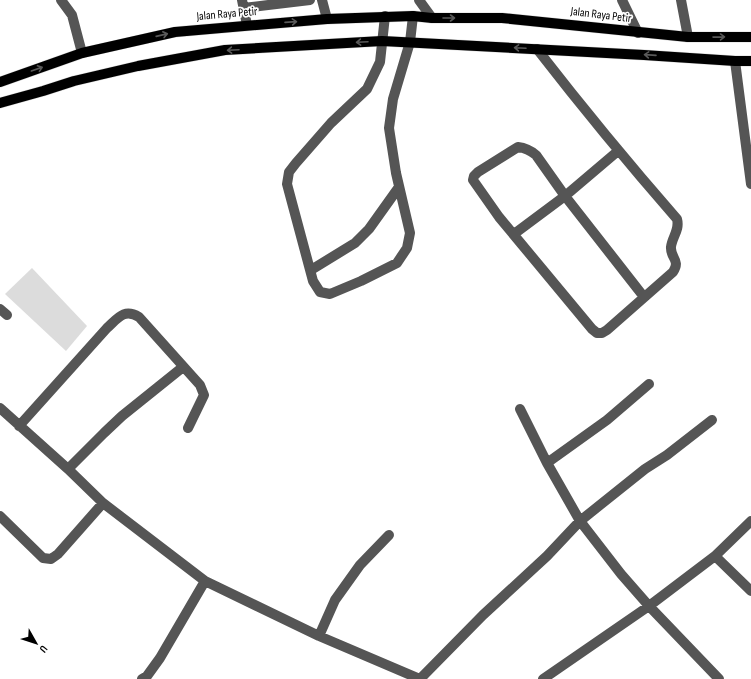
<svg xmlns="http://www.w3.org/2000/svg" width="751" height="679" viewBox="0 0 751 679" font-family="'Sofia Sans Condensed',sans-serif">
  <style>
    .green { fill: #dcdcdc }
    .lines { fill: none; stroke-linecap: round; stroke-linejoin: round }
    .major-casing { stroke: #dbdbdb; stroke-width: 11 }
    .minor { stroke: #555; stroke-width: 10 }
    .major { stroke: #000; stroke-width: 10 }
    .oneway { stroke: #595959 }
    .labels { text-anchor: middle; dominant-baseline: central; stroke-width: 3.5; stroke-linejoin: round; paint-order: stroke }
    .street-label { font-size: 12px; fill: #000; stroke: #fff }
  </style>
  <rect width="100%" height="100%" fill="#fff"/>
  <!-- green -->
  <path class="green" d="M 32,268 L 87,326 L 66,351 L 5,294 Z"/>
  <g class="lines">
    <defs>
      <path id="major" d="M 0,82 L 82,53 L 175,32 L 327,19 L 413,16 L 432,18 L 502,18 L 688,37 L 751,37
        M 0,103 L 43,91 L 74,81 L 138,66 L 225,50 L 382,41 L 644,55 L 735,61 L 751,61"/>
    </defs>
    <!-- major casing -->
    <use href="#major" class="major-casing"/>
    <!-- minor -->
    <path class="minor" d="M 61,0 L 72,15 L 82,53
      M 242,0 L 247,25
      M 322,0 L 327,19
      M 419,0 L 432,18
      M 622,0 L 638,33
      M 681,0 L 688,37
      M 243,8 L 310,0
      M 385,16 L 380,62 L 367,89 L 331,123 L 296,163 L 289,172 L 287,184 L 313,281 L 320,292 L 330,294 L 361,281 L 397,263 L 407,248 L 410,233 L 396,173 L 389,128 L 393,99 L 410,42 L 413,16
      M 537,49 C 582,107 629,164 677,219 C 680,230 672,237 671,247 C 670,258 681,260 673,272 L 607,330 L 602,333 L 597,333 L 592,329 L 499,217 L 473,180 L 474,176 L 478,172 L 518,147 C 526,148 530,150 536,155 L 565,196 L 644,297
      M 735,61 L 751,184
      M 514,234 L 565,196 L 618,151
      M 311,270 L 355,243 L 369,229 L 399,187
      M 0,309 L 7,315
      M 649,384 L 607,420 L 547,463 L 580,521 L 621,574 L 649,606 L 719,679
      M 0,408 L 68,469 L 103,503 L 205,581 L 319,636 L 420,679 L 483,615 L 547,556 L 580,521 L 645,469 L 667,455 L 712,420
      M 520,409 L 547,463
      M 19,426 L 107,328 C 118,318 124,308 139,317 L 200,385 L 204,395 L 188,428
      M 68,469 L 104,433 L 122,416 L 183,367
      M 0,516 L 43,558 L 51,559 L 58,554 L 103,503
      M 715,556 L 751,521
      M 319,636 L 335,600 L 360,565 L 389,535
      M 142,679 L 147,676 L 160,658 L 205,581
      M 543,679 L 649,606 L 715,556 L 751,591"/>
    <!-- major -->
    <use href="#major" class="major"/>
  </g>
  <!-- one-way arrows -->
  <defs><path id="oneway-shaft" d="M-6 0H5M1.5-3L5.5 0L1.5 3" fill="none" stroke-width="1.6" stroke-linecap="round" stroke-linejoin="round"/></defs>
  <g class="oneway">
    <use href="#oneway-shaft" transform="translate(449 18)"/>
    <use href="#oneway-shaft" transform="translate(291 22) rotate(-4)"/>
    <use href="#oneway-shaft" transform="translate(162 35) rotate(-13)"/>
    <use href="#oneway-shaft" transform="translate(719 37) rotate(-1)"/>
    <use href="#oneway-shaft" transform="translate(362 42) rotate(177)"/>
    <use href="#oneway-shaft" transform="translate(520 48) rotate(-177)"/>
    <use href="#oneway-shaft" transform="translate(233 50) rotate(177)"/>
    <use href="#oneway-shaft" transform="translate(650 55) rotate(-176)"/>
    <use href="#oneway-shaft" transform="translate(37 69) rotate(-19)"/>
  </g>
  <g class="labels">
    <!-- street labels -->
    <g class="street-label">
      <text transform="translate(227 14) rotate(-5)">Jalan Raya Petir</text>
      <text transform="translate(601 15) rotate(7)">Jalan Raya Petir</text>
    </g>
  </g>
  <!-- north arrow -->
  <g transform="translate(36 643) rotate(129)" stroke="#ffffff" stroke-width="3" paint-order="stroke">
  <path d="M0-3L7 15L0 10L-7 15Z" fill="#000000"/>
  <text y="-6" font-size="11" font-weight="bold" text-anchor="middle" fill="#000000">U</text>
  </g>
</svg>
